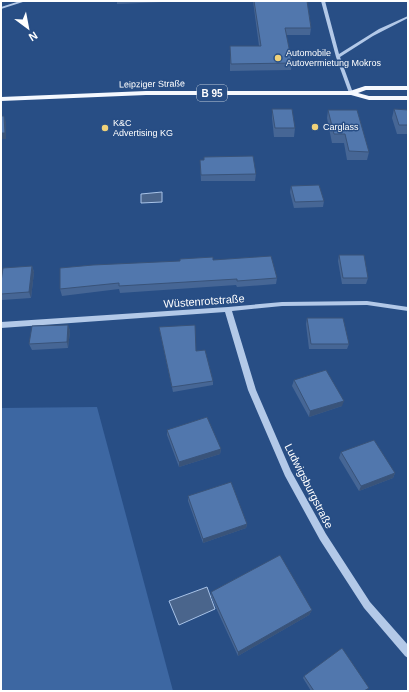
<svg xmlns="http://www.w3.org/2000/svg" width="409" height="692" viewBox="0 0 409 692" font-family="Helvetica,sans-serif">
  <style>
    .green { fill: #3d67a2 }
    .water { fill: #4a658c; stroke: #a8c3e8 }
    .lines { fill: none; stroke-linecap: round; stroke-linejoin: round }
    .minor { fill: #b3c9e8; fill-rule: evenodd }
    .major { fill: #f5f8fe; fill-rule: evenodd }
    .wall { fill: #466695 }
    .shaded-wall { fill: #395379 }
    .building { fill: #5177ad; stroke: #395379 }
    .poi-dot { fill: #efd179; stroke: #284e85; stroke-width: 1.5 }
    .labels { text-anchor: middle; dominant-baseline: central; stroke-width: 3; stroke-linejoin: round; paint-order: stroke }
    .far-poi-label { font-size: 9px; fill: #fff; stroke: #284e85; text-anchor: start }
    .far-street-label { font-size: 9px; fill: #fff; stroke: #284e85 }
    .shield { fill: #284e85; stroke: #becada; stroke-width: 1 }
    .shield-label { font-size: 10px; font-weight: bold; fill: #fff }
    .street-label { font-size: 11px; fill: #fff; stroke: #284e85 }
  </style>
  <rect width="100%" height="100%" fill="#284e85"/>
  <!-- green -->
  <path class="green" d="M 97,407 L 173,691 L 1,691 L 1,408 Z"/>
  <!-- water -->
  <path class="water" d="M 162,192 L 162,202 L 141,203 L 141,194 Z
    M 207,587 L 215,609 L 179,625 L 169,601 Z"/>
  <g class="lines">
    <!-- minor -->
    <path class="minor" d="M 20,1 L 26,1 L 1,9 L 1,7 Z
      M 321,1 L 325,1 L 339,54 L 379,29 L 408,16 L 408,18 L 373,36 L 340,57 L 353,93 L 353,94 L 349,93 L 336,57 Z
      M 367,301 L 408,307 L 408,311 L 367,305 L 282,306 L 232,311 L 256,390 L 291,471 L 326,534 L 370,602 L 408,645 L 408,658 L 405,656 L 364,608 L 320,540 L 285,476 L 248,390 L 225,312 L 1,328 L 1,322 L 228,307 L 282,302 Z"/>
    <!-- major -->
    <path class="major" d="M 365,86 L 408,86 L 408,90 L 366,90 L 358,93 L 369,96 L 408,96 L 408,100 L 369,100 L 351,95 L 146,95 L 1,101 L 1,97 L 146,91 L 350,91 Z"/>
  </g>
  <!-- wall -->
  <path class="wall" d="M 117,1 L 163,1 L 163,2 L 117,4 Z
    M 253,1 L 307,1 L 311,28 L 310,35 L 286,35 L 292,63 L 291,70 L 230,71 L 230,46 L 259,46 Z
    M 272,109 L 295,128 L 294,137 L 274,137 L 272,118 Z
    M 394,109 L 408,110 L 408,134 L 397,134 L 392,118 Z
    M 328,110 L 369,152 L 367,160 L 347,160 L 344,143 L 332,143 L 327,118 Z
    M 200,160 L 256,174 L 255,181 L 201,181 Z
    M 291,186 L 324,201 L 323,207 L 294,208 L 290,192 Z
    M 339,255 L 368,278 L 366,284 L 342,284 L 338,261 Z
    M 213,260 L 277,278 L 276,284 L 237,287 L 236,285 L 120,293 L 119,289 L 62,296 L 60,289 L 180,261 Z
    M 32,266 L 34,272 L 31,298 L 2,300 L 1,282 Z
    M 307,318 L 349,344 L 347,349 L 309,349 L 306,324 Z
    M 68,325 L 70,331 L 68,348 L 32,350 L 29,344 Z
    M 159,327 L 196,351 L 213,381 L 213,385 L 173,392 Z
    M 294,380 L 342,406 L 309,417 L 292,386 Z
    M 167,430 L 221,449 L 220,454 L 179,467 L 167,435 Z
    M 341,452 L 395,473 L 393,478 L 359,491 L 339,458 Z
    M 188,496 L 247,524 L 246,528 L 203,543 L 188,501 Z
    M 211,592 L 312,610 L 309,615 L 238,656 L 211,597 Z
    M 304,676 L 364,691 L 311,691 L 303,678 Z"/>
  <!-- shaded-wall -->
  <path class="shaded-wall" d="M 4,116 L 6,122 L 6,139 L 1,139 L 1,133 Z
    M 32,266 L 34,272 L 31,298 L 29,292 Z
    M 68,325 L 70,331 L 68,348 L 67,342 Z
    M 344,401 L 342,406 L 309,417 L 310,411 Z
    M 221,449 L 220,454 L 179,467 L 179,462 Z
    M 395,473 L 393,478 L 359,491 L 361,486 Z
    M 247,524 L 246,528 L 203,543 L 203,539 Z
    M 312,610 L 309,615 L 238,656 L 238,652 Z"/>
  <!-- building -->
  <path class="building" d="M 254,1 L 307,1 L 311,28 L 285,28 L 292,63 L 231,64 L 230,46 L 261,46 Z
    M 272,109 L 292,109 L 295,128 L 275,128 Z
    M 394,109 L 408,110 L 408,125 L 399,125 Z
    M 328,110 L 357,110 L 369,152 L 349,151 L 345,134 L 334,134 Z
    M 1,116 L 4,116 L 5,133 L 1,133 Z
    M 253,156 L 256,174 L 201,175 L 200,160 L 204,160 L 204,157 Z
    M 319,185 L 324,201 L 295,202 L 291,186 Z
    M 339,255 L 364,255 L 368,278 L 343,278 Z
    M 271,256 L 277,278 L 237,281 L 237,279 L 119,286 L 119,283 L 60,289 L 60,268 L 93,265 L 180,261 L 180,259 L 213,257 L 213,260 Z
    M 32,266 L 29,292 L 1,294 L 1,282 L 3,268 Z
    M 307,318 L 343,318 L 349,344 L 311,344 Z
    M 68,325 L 67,342 L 29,344 L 32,326 Z
    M 195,325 L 196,351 L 205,350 L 213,381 L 172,387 L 159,327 Z
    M 326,370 L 344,401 L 310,411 L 294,380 Z
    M 207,417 L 221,449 L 179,462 L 167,430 Z
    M 374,440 L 395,473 L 361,486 L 341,452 Z
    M 231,482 L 247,524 L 203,539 L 188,496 Z
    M 280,555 L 312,610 L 238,652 L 211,592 Z
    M 342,648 L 369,688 L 364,691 L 314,691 L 304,676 Z"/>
  <!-- markers -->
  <g class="poi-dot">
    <circle cx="278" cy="58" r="4"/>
    <circle cx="315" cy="127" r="4"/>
    <circle cx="105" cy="128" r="4"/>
  </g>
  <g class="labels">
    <!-- far-poi labels -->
    <g class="far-poi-label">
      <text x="286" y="53">Automobile<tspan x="286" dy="10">Autovermietung Mokros</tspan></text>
      <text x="113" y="123">K&amp;C<tspan x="113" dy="10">Advertising KG</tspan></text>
      <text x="323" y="127">Carglass</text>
    </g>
    <!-- far-street labels -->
    <g class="far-street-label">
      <text transform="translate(152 84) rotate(-1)">Leipziger Straße</text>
    </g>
    <!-- shield labels -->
    <rect class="shield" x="197" y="85" width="30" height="16" rx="3"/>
    <g class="shield-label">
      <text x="212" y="93">B 95</text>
    </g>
    <!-- street labels -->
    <g class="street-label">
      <text transform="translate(204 301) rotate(-4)">Wüstenrotstraße</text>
      <text transform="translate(309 486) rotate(63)">Ludwigsburgstraße</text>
    </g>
  </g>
  <!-- border -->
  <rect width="409" height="692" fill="none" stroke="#ffffff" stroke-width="4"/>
  <!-- north arrow -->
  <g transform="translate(28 28) rotate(148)" stroke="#284e85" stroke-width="3" paint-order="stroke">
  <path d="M0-3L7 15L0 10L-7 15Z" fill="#ffffff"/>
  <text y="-6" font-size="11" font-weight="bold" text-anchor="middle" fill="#ffffff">N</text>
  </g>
</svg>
